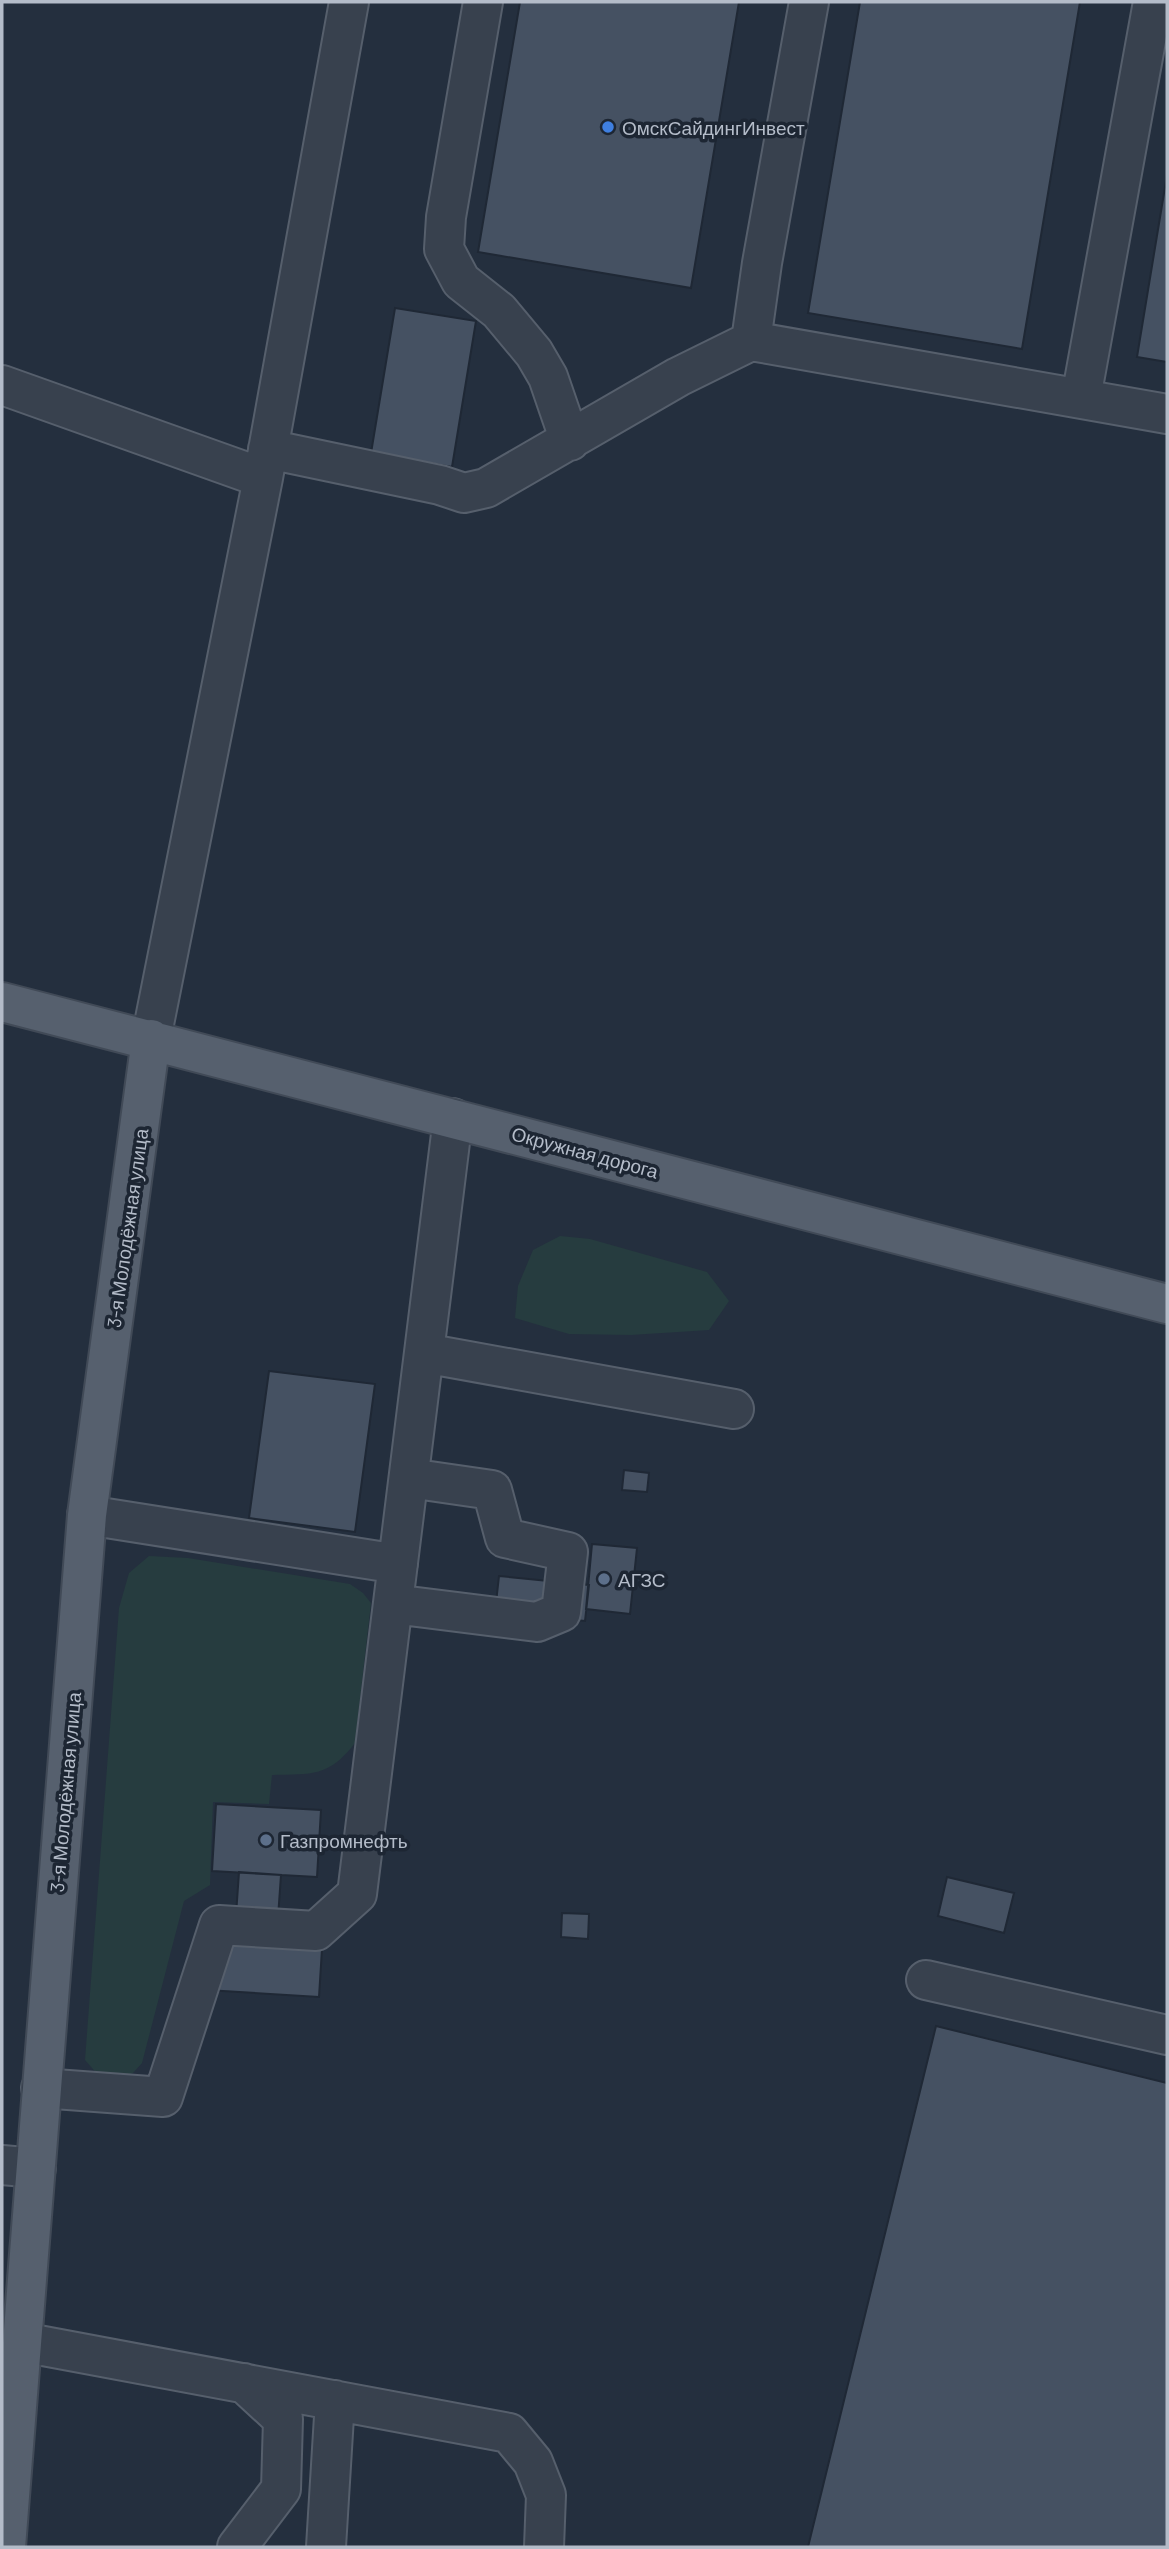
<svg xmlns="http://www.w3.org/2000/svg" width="1169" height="2549" viewBox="0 0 1169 2549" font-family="Barlow,sans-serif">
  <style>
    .green { fill: #263c3f }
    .building { fill: #455162; stroke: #1f2835; stroke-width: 2 }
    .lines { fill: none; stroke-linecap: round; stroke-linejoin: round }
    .minor-casing { stroke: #565f6c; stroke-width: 42 }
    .major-casing { stroke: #414a57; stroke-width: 42 }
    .minor { stroke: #38414e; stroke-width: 38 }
    .major { stroke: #56606e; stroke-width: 38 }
    .shop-dot { fill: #3f7fe0; stroke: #1d2633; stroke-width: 2.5 }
    .service-dot { fill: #5c6f8a; stroke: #1d2633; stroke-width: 2.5 }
    .labels { text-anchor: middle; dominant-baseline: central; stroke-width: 7; stroke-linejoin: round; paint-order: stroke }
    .poi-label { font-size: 19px; fill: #b4bcc9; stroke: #1d2633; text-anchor: start }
    .street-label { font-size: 19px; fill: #b4bcc9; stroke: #1d2633 }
  </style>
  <rect width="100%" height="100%" fill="#242f3e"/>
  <!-- green -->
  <path class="green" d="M 560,1236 L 590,1239 L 707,1272 L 729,1301 L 709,1330 L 631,1335 L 569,1334 L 515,1318 L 518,1286 L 533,1250 Z
    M 149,1556 L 188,1558 L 350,1584 L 363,1593 L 371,1603 L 355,1743 C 329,1777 312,1774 272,1775 L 269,1804 L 213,1802 L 210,1885 L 184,1901 L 142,2063 L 133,2073 L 114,2081 L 99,2076 L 85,2060 L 119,1608 L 129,1573 Z"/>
  <!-- building -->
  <path class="building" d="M 520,2 L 739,2 L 691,288 L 478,252 Z
    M 860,2 L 1080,2 L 1022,349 L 808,313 Z
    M 1167,175 L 1167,362 L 1137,357 Z
    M 395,308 L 476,321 L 452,467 L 371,453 Z
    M 269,1371 L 375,1384 L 355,1532 L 249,1518 Z
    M 624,1470 L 649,1473 L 647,1492 L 622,1490 Z
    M 592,1544 L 637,1548 L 630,1614 L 586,1609 Z
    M 499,1576 L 589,1585 L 585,1621 L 495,1612 Z
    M 216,1804 L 321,1810 L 317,1877 L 212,1871 Z
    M 239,1872 L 281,1875 L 276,1946 L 322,1949 L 319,1997 L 190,1989 L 193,1941 L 234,1944 Z
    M 947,1877 L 1014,1893 L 1004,1933 L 938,1916 Z
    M 562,1913 L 589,1914 L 588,1939 L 561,1937 Z
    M 936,2026 L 1167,2083 L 1167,2547 L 808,2547 Z"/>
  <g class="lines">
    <defs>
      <path id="minor" d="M 483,2 L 446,217 L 444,249 L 461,281 L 499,311 L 534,353 L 548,377 L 570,441
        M 751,341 L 1167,414
        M 2,385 L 263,478
        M 1081,398 L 1153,2
        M 268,449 L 440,485 L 464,493 L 486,488 L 678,377 L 751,341 L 762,263 L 809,2
        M 151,1039 L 263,478 L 349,2
        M 424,1353 L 734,1409
        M 87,1515 L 398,1564
        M 393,1604 L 537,1622 L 561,1612 L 568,1552 L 505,1538 L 492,1490 L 409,1478
        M 926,1980 L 1167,2035
        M 41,2088 L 163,2097 L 219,1925 L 316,1931 L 357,1894 L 453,1118
        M 2,2165 L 36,2168
        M 22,2342 L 509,2433 L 533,2462 L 546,2495 L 544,2547
        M 237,2547 L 281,2489 L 283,2419 L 244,2383
        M 326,2547 L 335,2400"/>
      <path id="major" d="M 2,1002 L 1167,1304
        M 6,2547 L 87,1515 L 151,1039"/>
    </defs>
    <!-- minor casing -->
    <use href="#minor" class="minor-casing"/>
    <!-- major casing -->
    <use href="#major" class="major-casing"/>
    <!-- minor -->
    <use href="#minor" class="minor"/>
    <!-- major -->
    <use href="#major" class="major"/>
  </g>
  <!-- markers -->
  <circle class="shop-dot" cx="608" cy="127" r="7"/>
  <g class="service-dot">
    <circle cx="604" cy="1579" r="7"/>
    <circle cx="266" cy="1840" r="7"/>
  </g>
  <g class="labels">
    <!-- poi labels -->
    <g class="poi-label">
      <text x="622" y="127">ОмскСайдингИнвест</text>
      <text x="618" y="1579">АГЗС</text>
      <text x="280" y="1840">Газпромнефть</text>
    </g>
    <!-- street labels -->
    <g class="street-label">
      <text transform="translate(585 1152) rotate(15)">Окружная дорога</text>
      <text transform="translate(127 1228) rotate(-82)">3-я Молодёжная улица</text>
      <text transform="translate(65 1792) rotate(-85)">3-я Молодёжная улица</text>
    </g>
  </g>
  <!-- border -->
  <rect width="1169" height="2549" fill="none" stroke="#b4bcc9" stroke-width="7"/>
</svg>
